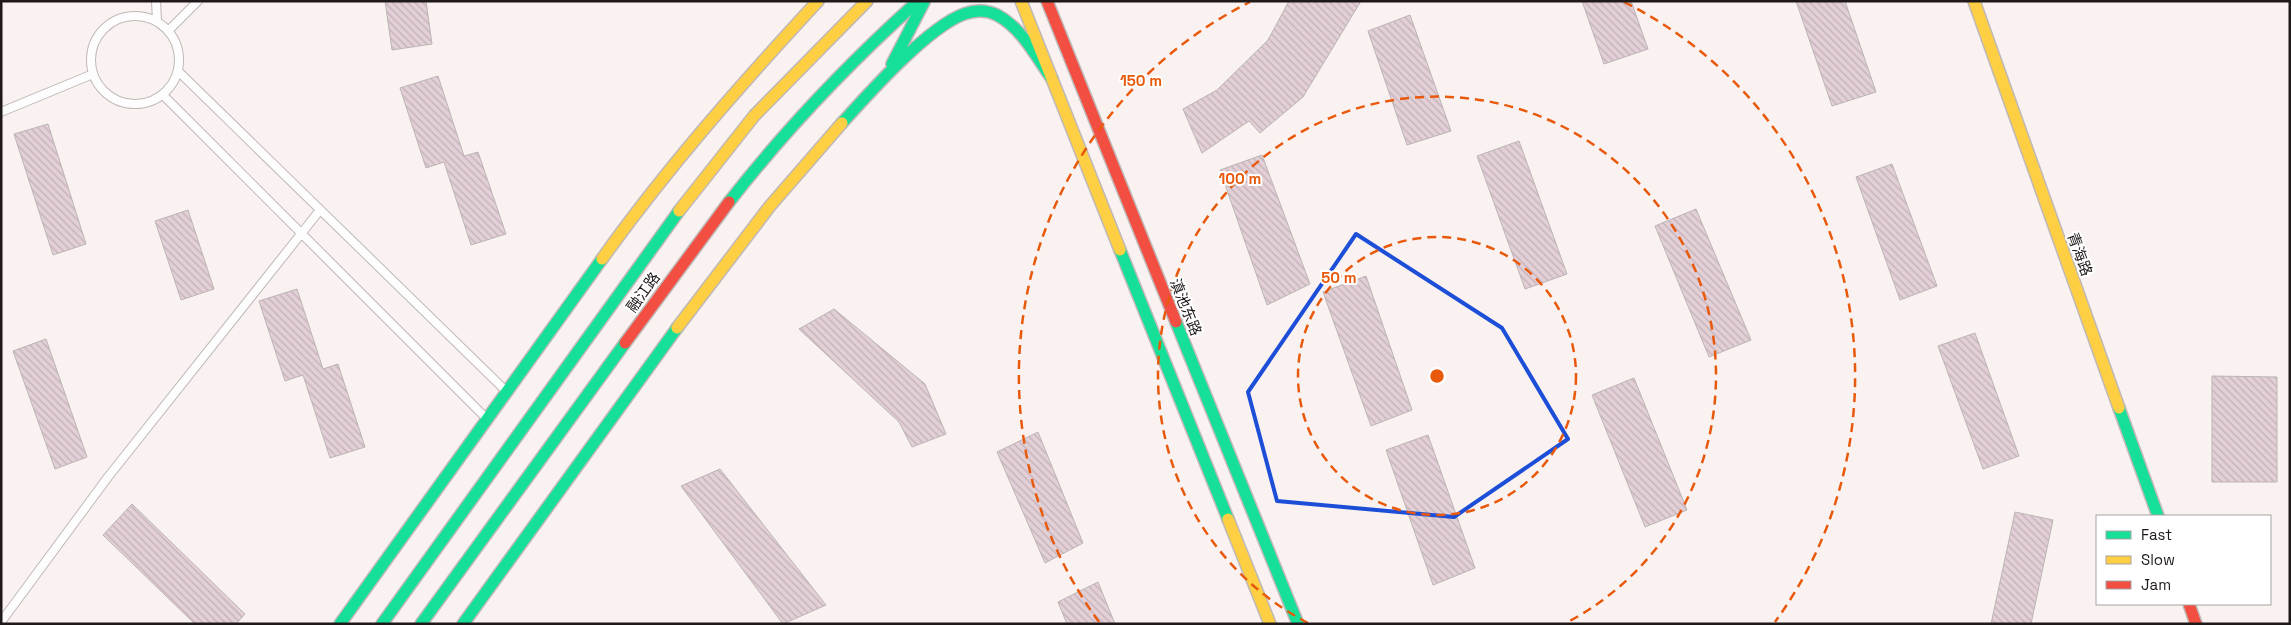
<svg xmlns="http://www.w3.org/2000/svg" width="2291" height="625" viewBox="0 0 2291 625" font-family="'Space Grotesk','Noto Sans SC',sans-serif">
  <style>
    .building { fill: url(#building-back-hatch); stroke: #bbb5b6 }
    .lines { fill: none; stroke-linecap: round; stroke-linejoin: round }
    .lane-casing { stroke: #bfb8b7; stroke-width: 10 }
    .fast-casing { stroke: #bfb8b7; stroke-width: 14 }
    .slow-casing { stroke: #bfb8b7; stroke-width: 14 }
    .jam-casing { stroke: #bfb8b7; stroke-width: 14 }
    .lane { stroke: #fefdfd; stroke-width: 8 }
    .fast { stroke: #16e098; stroke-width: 11 }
    .slow { stroke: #ffcf43; stroke-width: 11 }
    .jam { stroke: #f24e42; stroke-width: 11 }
    .marked { fill: none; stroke: #1d4ed8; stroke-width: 4; stroke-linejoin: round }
    .ring { fill: none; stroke: #e8590c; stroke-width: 2.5; stroke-dasharray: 9 6 }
    .labels { text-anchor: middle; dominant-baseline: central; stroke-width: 4; stroke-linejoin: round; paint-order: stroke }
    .street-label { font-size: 15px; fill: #201919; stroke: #fff }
    .centre { fill: #e8590c; stroke: #fff; stroke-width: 2.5 }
    .ring-label { font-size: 15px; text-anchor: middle; font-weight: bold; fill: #e8590c; stroke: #fff; stroke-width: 4; stroke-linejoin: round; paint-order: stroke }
  </style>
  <defs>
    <pattern id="building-back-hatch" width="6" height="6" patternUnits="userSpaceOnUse" patternTransform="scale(1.25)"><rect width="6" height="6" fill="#e3cfd6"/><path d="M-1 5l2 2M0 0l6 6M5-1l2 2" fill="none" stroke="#c2b1b7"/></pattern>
  </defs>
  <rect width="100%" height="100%" fill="#faf2f1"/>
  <!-- building -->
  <path class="building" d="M 385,1 L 426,1 L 432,44 L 392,50 Z
    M 1289,1 L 1361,1 L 1303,97 L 1260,133 L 1249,121 L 1202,153 L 1183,109 L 1217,90 L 1268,40 Z
    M 1582,1 L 1631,1 L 1648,49 L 1604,64 Z
    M 1796,1 L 1845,1 L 1876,92 L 1832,106 Z
    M 1410,15 L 1451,131 L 1407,145 L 1368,31 Z
    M 438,76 L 464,156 L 478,152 L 506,234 L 471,245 L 444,162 L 426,168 L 400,88 Z
    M 48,124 L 86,244 L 53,255 L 14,134 Z
    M 1519,141 L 1567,274 L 1525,289 L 1477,156 Z
    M 1262,155 L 1310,284 L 1267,305 L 1220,170 Z
    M 1892,164 L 1937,286 L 1900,300 L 1856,177 Z
    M 1696,209 L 1751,340 L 1709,357 L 1655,226 Z
    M 188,210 L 214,289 L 181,300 L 155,221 Z
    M 1366,276 L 1412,410 L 1371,426 L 1323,292 Z
    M 297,289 L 323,369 L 338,364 L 365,447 L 330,458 L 303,375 L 285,381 L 259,301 Z
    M 834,309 L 925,384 L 946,434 L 912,447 L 899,422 L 799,329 Z
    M 1975,333 L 2019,456 L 1983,469 L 1938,346 Z
    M 46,339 L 87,457 L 55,469 L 13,351 Z
    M 2212,376 L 2277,377 L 2277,482 L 2212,482 Z
    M 1634,378 L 1687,510 L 1645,527 L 1592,395 Z
    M 1038,432 L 1083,543 L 1045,563 L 997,452 Z
    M 1428,435 L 1475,568 L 1433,585 L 1386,450 Z
    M 720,469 L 826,605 L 783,624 L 681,486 Z
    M 132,504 L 245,614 L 236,624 L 195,624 L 103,535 Z
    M 2015,512 L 2053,520 L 2031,624 L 1991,624 Z
    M 1098,582 L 1115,624 L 1067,624 L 1058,602 Z"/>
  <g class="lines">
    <defs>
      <path id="lane" d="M 156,1 L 157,21
        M91 60a44 44 0 1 1 88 0a44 44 0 1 1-88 0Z
        M 168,31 L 198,1
        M 178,71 L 506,391
        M 163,95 L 487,419
        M 1,112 L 93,74
        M 1,622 L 108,477 L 320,210"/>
      <path id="fast" d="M 892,64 L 924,2
        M 842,123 C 869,93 928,27 964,14 C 975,10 987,10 997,15 C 1022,28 1037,58 1052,79
        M 729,202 C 786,129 849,63 918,1
        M 1120,250 L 1228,519
        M 1176,322 L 1298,624
        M 2119,408 L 2158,516
        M 340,624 L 602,259
        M 382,624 L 679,211
        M 421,624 L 625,343
        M 463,624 L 677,328"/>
      <path id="slow" d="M 1021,1 L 1120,250
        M 1974,1 L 2119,408
        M 679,211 L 754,116 L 867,1
        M 602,259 C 667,168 742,83 818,1
        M 677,328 L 770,206 L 842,123
        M 1228,519 L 1270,624"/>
      <path id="jam" d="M 1047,1 L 1176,322
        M 625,343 L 729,202
        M 2189,604 L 2196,624"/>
    </defs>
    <!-- lane casing -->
    <use href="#lane" class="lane-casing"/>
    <!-- fast casing -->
    <use href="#fast" class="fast-casing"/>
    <!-- slow casing -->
    <use href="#slow" class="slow-casing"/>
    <!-- jam casing -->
    <use href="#jam" class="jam-casing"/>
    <!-- lane -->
    <use href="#lane" class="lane"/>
    <!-- fast -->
    <use href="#fast" class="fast"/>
    <!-- slow -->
    <use href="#slow" class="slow"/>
    <!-- jam -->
    <use href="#jam" class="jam"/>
  </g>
  <!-- marked area -->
  <path class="marked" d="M 1356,234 L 1502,328 L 1568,439 L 1454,517 L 1277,501 L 1248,392 Z"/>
  <!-- distance rings -->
  <g class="ring">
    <circle cx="1437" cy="376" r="139"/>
    <path d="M1308 623A279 279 0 1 1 1566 623"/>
    <path d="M1099 622A418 418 0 0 1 1250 2M1624 2A418 418 0 0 1 1775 622"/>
  </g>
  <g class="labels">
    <!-- street labels -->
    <g class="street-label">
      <text transform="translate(2080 254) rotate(70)">青海路</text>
      <text transform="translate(643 292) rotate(-54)">融江路</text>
      <text transform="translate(1186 307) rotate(68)">滇池东路</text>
    </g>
  </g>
  <circle cx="1437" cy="376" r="8" class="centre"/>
  <g class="ring-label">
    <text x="1141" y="86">150 m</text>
    <text x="1240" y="184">100 m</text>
    <text x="1339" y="283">50 m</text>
  </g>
  <!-- border -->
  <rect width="2291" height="625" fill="none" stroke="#201919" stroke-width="5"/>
  <!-- legend -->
  <rect x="2096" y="515" width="175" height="90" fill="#ffffff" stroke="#a6a3a3"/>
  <rect x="2106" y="531" width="25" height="8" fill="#16e098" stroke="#a6a3a3"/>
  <text x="2141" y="540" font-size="15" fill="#201919">Fast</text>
  <rect x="2106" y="556" width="25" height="8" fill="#ffcf43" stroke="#a6a3a3"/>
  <text x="2141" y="565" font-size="15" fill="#201919">Slow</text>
  <rect x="2106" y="581" width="25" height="8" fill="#f24e42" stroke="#a6a3a3"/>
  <text x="2141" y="590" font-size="15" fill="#201919">Jam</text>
</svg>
